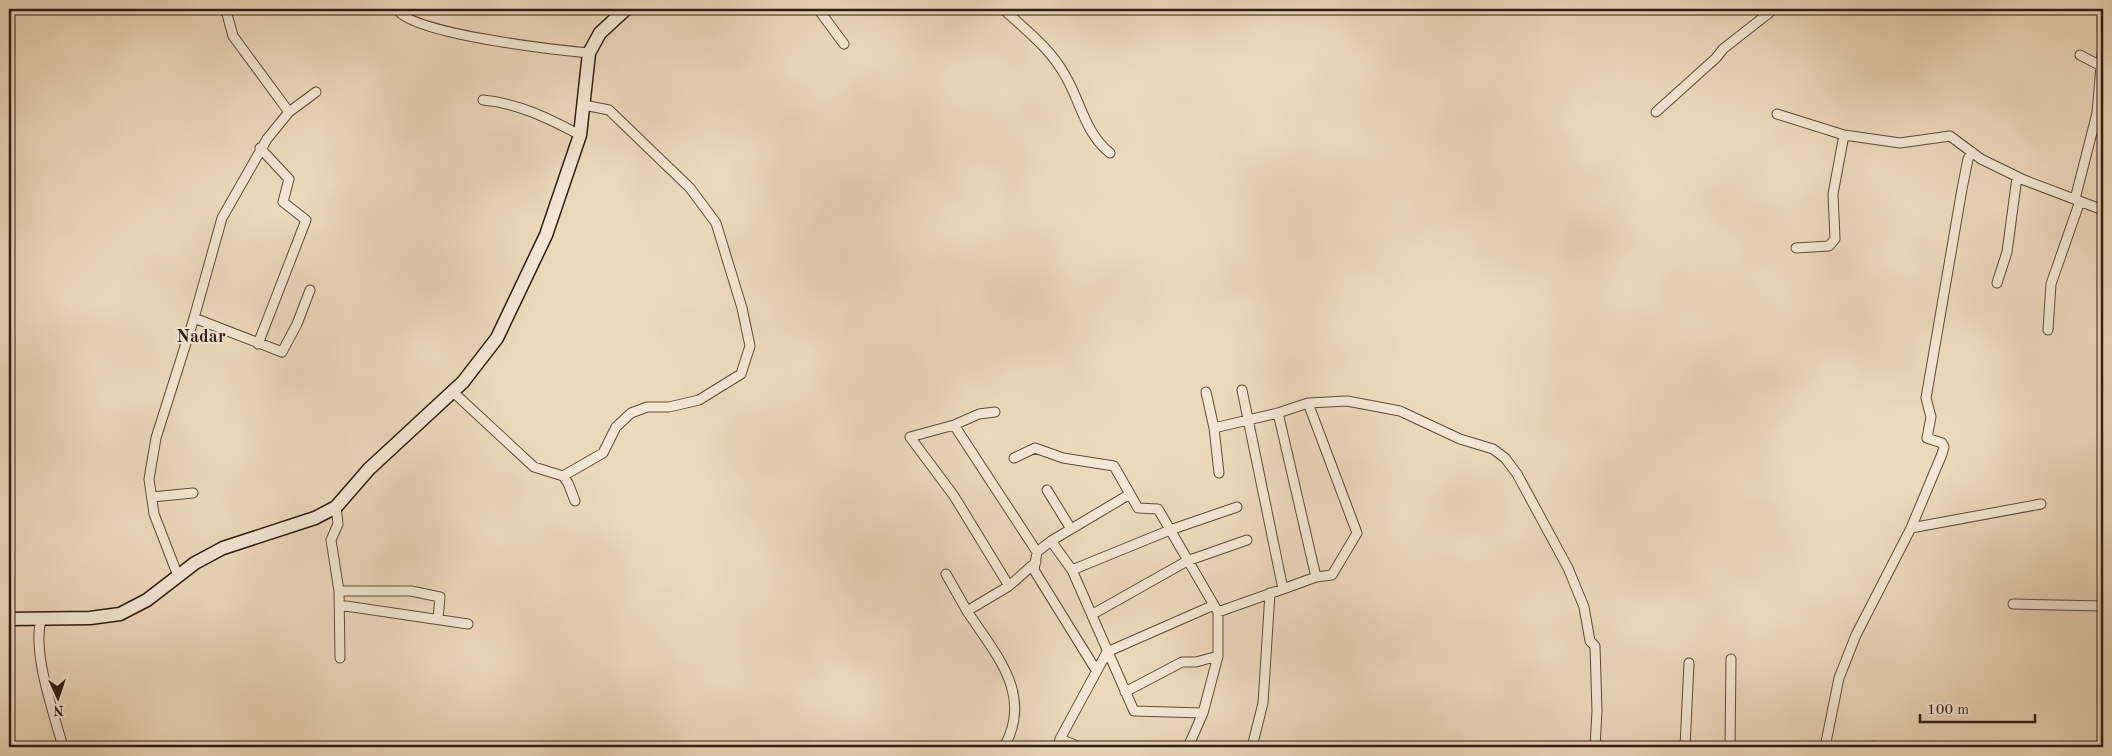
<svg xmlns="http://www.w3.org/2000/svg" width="2112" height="756" viewBox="0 0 2112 756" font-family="'Old Standard TT',serif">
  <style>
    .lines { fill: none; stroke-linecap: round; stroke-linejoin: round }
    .minor-casing { stroke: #5e4c3d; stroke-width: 11 }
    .secondary-casing { stroke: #2f1d13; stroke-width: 15 }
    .minor { stroke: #f3e6d3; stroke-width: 9 }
    .secondary { stroke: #f3e6d3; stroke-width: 12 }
    .labels { text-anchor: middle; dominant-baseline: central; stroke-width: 4; stroke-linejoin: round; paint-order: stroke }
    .quarter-label { font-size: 18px; font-weight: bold; fill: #2f1d13; stroke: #f3e6d3 }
  </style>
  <rect width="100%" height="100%" fill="#ecd9bc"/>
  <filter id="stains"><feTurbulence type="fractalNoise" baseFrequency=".004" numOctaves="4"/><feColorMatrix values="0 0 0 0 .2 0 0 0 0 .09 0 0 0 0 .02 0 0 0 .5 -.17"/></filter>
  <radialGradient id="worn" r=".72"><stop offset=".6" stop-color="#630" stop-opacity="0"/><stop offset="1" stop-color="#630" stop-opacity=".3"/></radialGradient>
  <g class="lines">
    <defs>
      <path id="minor" d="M 223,9 L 227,14 L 233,36 L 289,112
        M 397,9 C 410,34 557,50 589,53
        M 818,9 L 844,44
        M 1003,9 C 1026,30 1051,49 1066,77 C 1081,103 1085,133 1110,153
        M 2103,46 L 2101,66 L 2103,65
        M 483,100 C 518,103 550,119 580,135
        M 1656,112 L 1716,58 L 1723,49 L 1774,9
        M 1777,114 L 1844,135 L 1900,143 L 1950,136 L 1981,159 L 2024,180 L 2103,210
        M 2075,199 L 2097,113 L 2101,66 L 2080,55
        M 1796,248 L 1829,246 L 1835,239 L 1833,194 L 1844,135
        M 1997,283 L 2007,252 L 2017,177
        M 194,318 L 282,352 L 297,324 L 310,290
        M 2048,330 L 2051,284 L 2080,201
        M 258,344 L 306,220 L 283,202 L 289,179 L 260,148
        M 452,391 L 534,467 L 563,476 L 568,483 L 575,501
        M 1206,392 L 1214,428
        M 1308,403 L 1357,533 L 1332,575 L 1316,577
        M 995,412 L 979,414 L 954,425 L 910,437 L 954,496 L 1009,586 L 967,611 C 995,654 1034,694 1004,747
        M 1278,413 L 1308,403 L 1347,401 L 1400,411 L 1460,439 L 1493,449 L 1505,458 L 1517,474 L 1568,568 L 1584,607 L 1590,641 L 1595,646 L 1597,711 L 1595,747
        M 954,425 L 1037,552 L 1051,541 L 1072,570 L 1134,711 L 1203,713
        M 1014,458 L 1035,448 L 1063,458 L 1114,466 L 1138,508 L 1158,509 L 1218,612 L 1218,656 L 1203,713 L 1188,747
        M 1219,473 L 1214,428 L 1278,413 L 1316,577 L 1283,589
        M 563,476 L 603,453 L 616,427 L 631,413 L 647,407 L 669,407 L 699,400 L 741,374 L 750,346 L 742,308 L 716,223 L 690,188 L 609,110 L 584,105
        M 1047,490 L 1071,529
        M 152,497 L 193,493
        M 336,507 L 338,524 L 331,540 L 339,591 L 340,658
        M 1911,528 L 2041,504
        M 1051,541 L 1130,494
        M 1037,552 L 1034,570 L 1096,670
        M 1072,570 L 1170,530 L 1237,507
        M 946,574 L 967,611
        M 178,576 L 154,514 L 149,479 L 156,438 L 194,318 L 222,218 L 267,139 L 289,112 L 316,92
        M 1009,586 L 1036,562
        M 339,591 L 411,591 L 440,597 L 438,619
        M 2013,604 L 2103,606
        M 339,605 L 468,624
        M 1218,612 L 1283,589 L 1242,390
        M 1093,614 L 1187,561 L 1247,540
        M 41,620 C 32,653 54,714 63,747
        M 1125,692 L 1182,662 L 1196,662 L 1218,656
        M 1060,739 L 1080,747
        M 1058,747 L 1060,739 L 1107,652 L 1214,605
        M 1252,747 L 1263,703 L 1270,593
        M 1685,747 L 1689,663
        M 1730,747 L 1731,659
        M 1825,747 L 1839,678 L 1856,635 L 1911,528 L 1942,454 L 1944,447 L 1942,443 L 1927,438 L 1931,417 L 1926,398 L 1962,189 L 1968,159 L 1972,152
        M 1874,747 L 1874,746"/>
      <path id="secondary" d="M 9,619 L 90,618 L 120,614 L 147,600 L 195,563 L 223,548 L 315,518 L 336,507 L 369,469 L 463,382 L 497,338 L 546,235 L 580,135 L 589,53 L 600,33 L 626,9"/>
    </defs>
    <!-- minor casing -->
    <use href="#minor" class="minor-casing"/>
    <!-- secondary casing -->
    <use href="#secondary" class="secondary-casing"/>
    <!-- minor -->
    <use href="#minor" class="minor"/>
    <!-- secondary -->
    <use href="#secondary" class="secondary"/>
  </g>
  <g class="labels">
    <!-- quarter labels -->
    <g class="quarter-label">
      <text x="201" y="337">Nadar</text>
    </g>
  </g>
  <!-- margin -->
  <rect width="2112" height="756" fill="none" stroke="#ecd9bc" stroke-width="30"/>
  <rect x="10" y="10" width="2092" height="736" fill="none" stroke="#2f1d13" stroke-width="2.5"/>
  <rect x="15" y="15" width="2082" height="726" fill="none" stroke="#2f1d13"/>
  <!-- north arrow -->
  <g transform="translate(58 698) rotate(177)" stroke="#f3e6d3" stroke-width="4" paint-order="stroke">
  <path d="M0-4L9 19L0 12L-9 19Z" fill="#2f1d13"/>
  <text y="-8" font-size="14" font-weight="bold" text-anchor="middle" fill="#2f1d13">N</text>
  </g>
  <!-- scale -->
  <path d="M1920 714v8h115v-8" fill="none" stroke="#2f1d13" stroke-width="2.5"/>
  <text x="1927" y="714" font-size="15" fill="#2f1d13" stroke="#f3e6d3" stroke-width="4" paint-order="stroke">100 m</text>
  <rect width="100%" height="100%" filter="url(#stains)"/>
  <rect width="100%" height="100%" fill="url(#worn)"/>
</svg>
